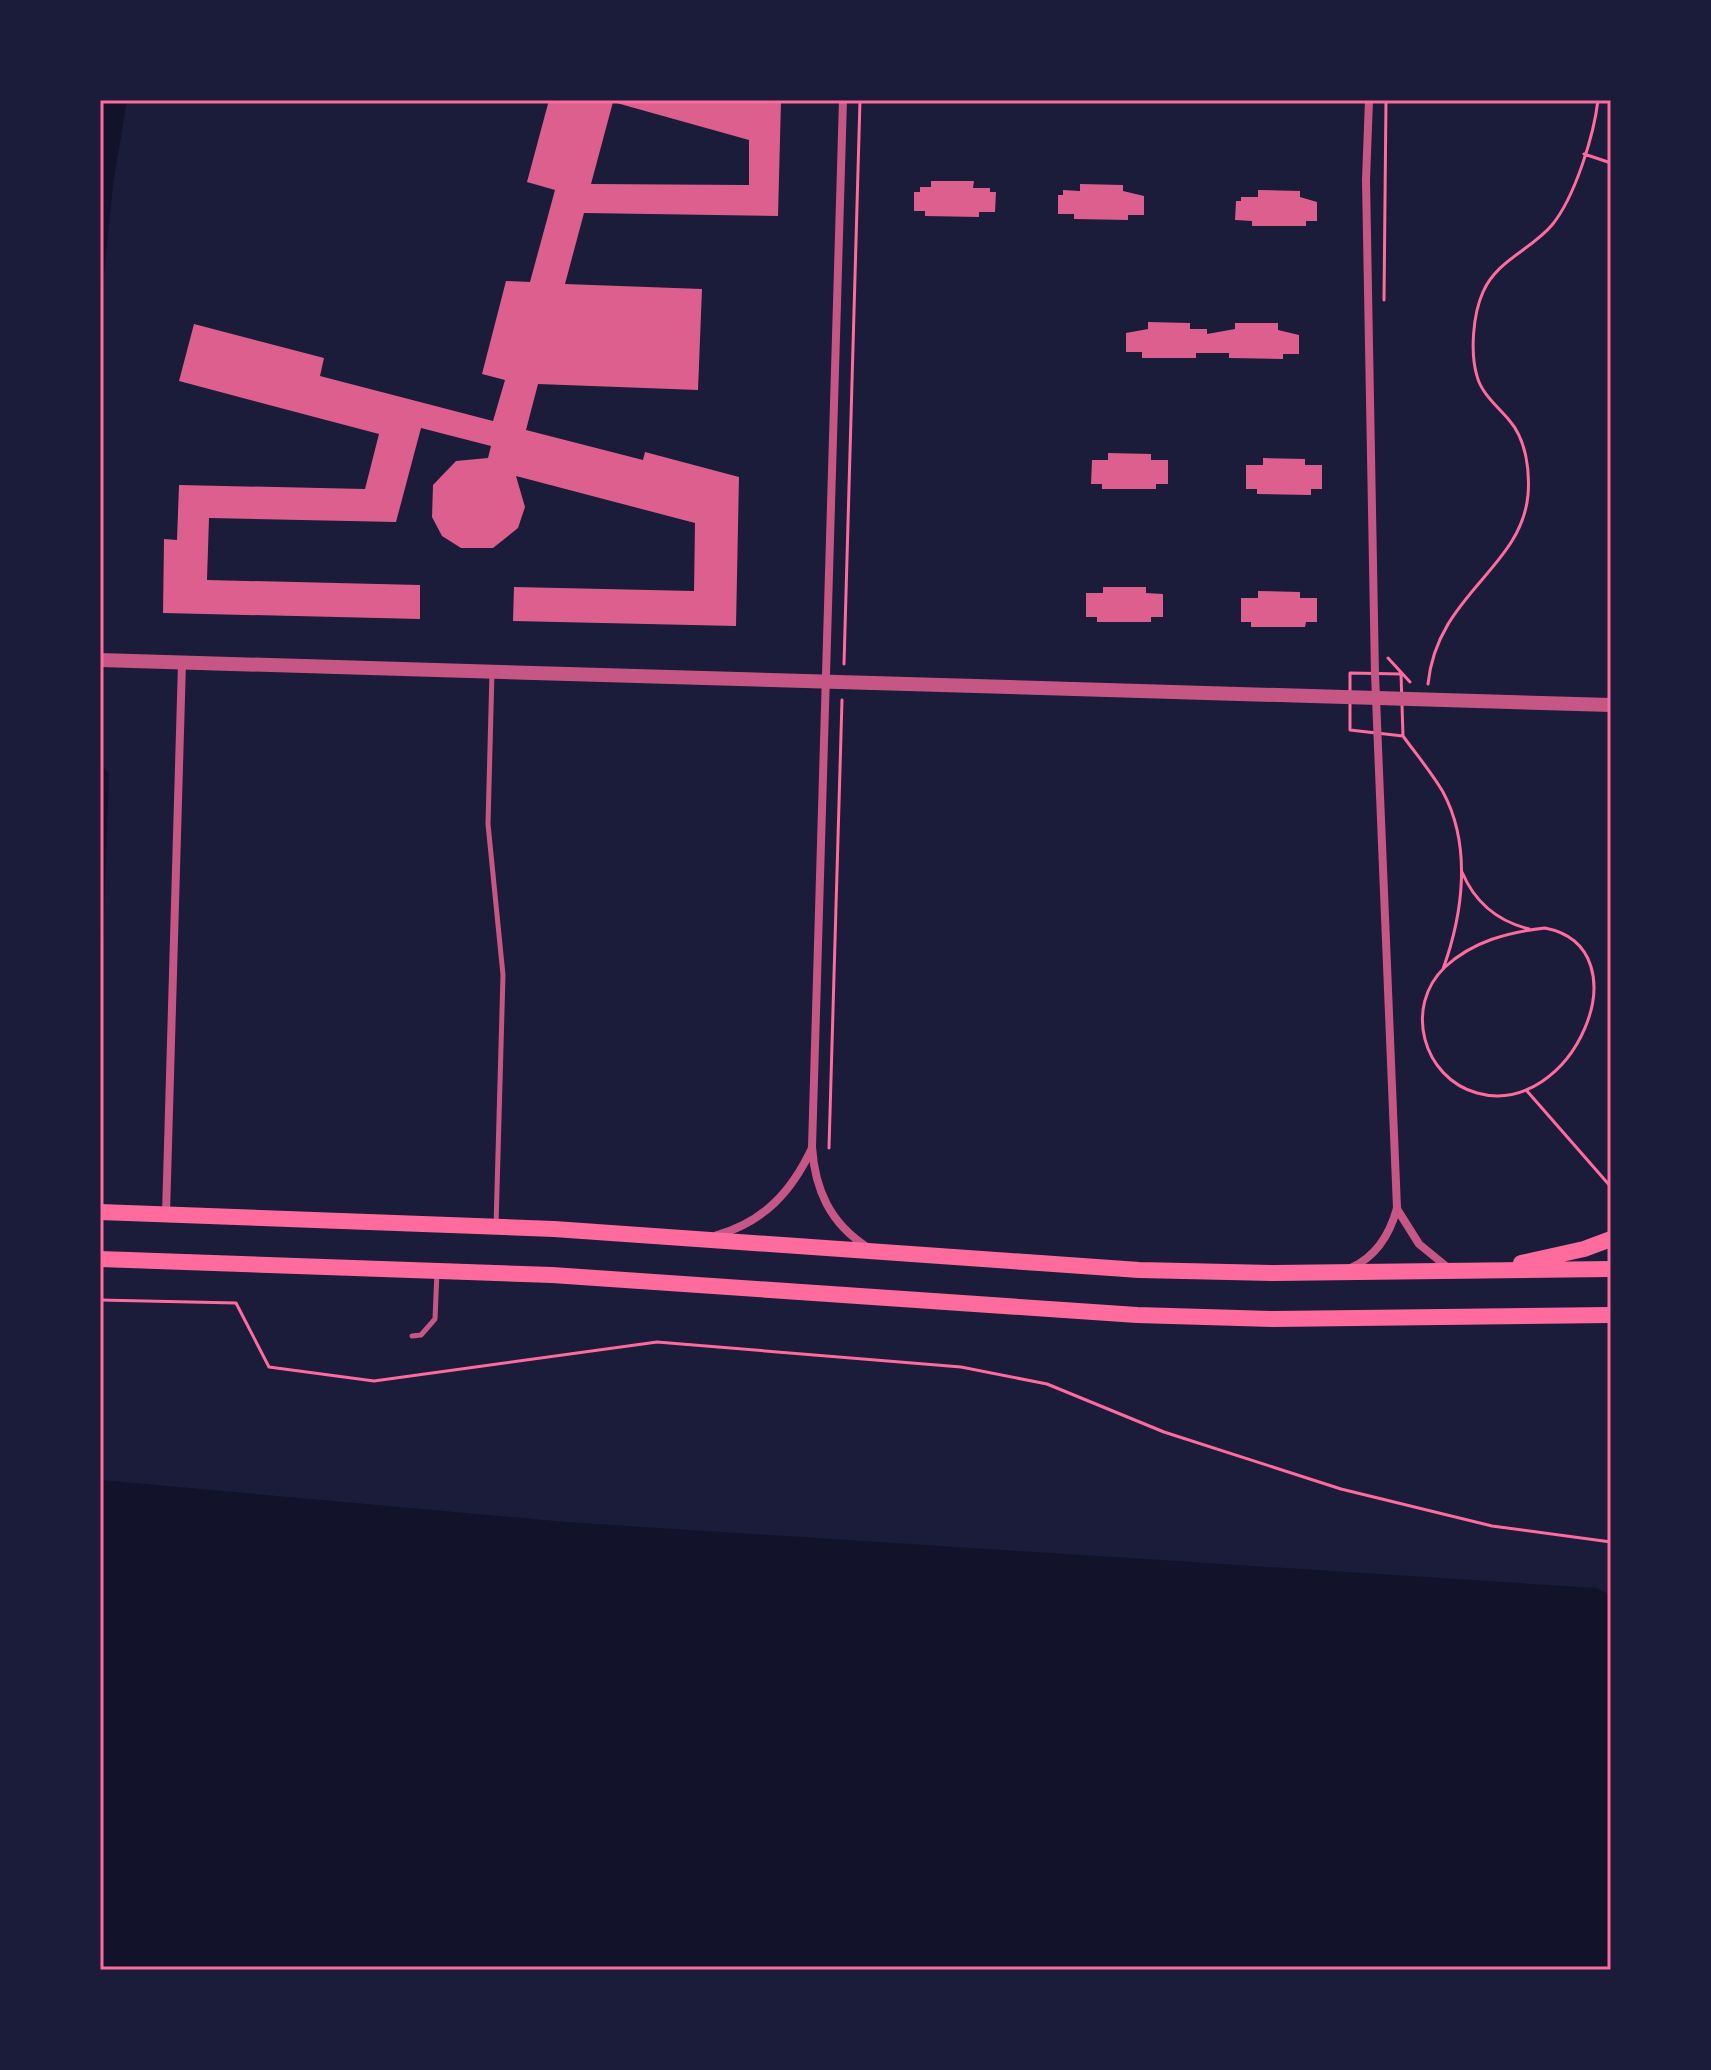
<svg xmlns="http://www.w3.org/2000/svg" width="1711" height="2070" viewBox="0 0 1711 2070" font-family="Jost,sans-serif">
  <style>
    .water { fill: #12122b }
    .building { fill: #dd5f8e; fill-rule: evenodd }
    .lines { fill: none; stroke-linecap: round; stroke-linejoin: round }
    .path { stroke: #ff6b9d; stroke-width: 3 }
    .service { stroke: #c65784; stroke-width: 5 }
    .minor { stroke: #c65784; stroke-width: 8 }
    .tertiary { stroke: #c65784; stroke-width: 14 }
    .secondary { stroke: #ff6b9d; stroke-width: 16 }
    .neatline { fill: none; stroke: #ff6b9d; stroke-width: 3 }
  </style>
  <rect width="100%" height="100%" fill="#1b1b3a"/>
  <!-- water -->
  <path class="water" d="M 100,100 L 127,100 L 113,184 L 100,314 Z
    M 100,763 L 109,773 L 100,1026 Z
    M 100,1480 L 566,1522 L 1596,1588 L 1611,1595 L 1611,1970 L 100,1970 Z"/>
  <!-- building -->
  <path class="building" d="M 549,100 L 781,101 L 778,216 L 584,213 L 565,284 L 702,289 L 698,390 L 538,384 L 526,430 L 643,460 L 645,452 L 739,477 L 736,626 L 513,621 L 514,587 L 694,591 L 695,523 L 516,476 L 525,507 L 518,528 L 493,548 L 461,548 L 442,536 L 432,517 L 433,485 L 456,461 L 488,458 L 491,446 L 421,428 L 396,522 L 209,518 L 207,580 L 420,585 L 420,619 L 163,613 L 164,539 L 177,540 L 179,485 L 365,489 L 379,434 L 179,381 L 194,324 L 324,358 L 320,376 L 493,421 L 505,380 L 482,374 L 506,281 L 530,282 L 555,190 L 527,182 ZM 613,102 L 749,140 L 749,185 L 591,184 Z
    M 931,181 L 974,181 L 973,188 L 990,188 L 990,192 L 996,192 L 995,212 L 979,212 L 979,217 L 925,216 L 925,211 L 914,211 L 914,192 L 920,192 L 920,187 L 931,187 Z
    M 1080,184 L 1123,185 L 1123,191 L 1144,196 L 1144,215 L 1128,215 L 1128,220 L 1074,219 L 1074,214 L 1058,214 L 1058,195 L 1063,195 L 1063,190 L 1080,191 Z
    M 1258,190 L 1300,191 L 1300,197 L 1317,202 L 1317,221 L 1306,221 L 1306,226 L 1252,226 L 1252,221 L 1235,220 L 1236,201 L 1241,201 L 1241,197 L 1258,197 Z
    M 1148,322 L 1190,323 L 1190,329 L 1207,329 L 1207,334 L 1235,329 L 1235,323 L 1278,323 L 1278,330 L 1299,335 L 1299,354 L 1283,354 L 1283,359 L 1229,358 L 1229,353 L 1196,353 L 1196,358 L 1142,358 L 1142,352 L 1126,352 L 1126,333 L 1148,329 Z
    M 1108,453 L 1151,454 L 1151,460 L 1168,460 L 1168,484 L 1156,484 L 1156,489 L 1102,489 L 1102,484 L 1091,484 L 1092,460 L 1108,460 Z
    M 1263,458 L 1305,459 L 1305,465 L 1322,465 L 1322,489 L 1311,489 L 1311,495 L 1257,494 L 1257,489 L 1246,489 L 1246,465 L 1263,465 Z
    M 1103,587 L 1146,587 L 1146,593 L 1163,594 L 1163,617 L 1151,617 L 1151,622 L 1097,622 L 1097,617 L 1086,617 L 1086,593 L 1103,593 Z
    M 1258,591 L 1300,592 L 1300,598 L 1317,598 L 1317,622 L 1306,622 L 1305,627 L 1251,627 L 1251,622 L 1241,622 L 1241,598 L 1258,598 Z"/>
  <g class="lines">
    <!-- path -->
    <path class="path" d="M 1584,154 L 1611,163
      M 1384,300 L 1386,100
      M 1388,658 L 1410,682
      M 844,664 L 860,100
      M 1350,673 L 1401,674 L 1403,736 L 1350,730 Z
      M 1428,684 C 1437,594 1521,569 1528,495 C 1530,470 1526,439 1509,420 C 1498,407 1481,393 1477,376 C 1470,353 1473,314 1483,292 C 1497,260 1531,250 1552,225 C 1575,197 1594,135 1598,100
      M 1403,736 C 1416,754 1432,773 1443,792 C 1472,846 1463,914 1443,969
      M 1462,872 C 1475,903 1497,921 1529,929
      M 1545,928 C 1647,948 1572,1120 1477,1093 C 1423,1078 1403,1007 1445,967 C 1473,941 1509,932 1545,928 Z
      M 1527,1091 L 1611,1187
      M 829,1148 L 842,700
      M 100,1300 L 236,1303 L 269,1367 L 374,1381 L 657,1342 L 961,1367 L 1047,1384 L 1164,1432 L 1341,1489 L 1492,1526 L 1611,1542"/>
    <!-- service -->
    <path class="service" d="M 492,672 L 488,824 L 503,975 L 496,1226
      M 412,1336 L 421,1335 L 435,1319 L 437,1272"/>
    <!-- minor -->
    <path class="minor" d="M 843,100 L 812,1147 C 815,1190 830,1223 867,1247
      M 1397,1209 L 1419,1244 L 1447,1267
      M 166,1214 L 182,663
      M 717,1235 C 764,1222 792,1191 812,1148
      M 1351,1268 C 1377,1256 1390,1234 1397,1208 L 1375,674 L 1366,180 L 1369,100"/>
    <!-- tertiary -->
    <path class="tertiary" d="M 100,660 L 1611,705"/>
    <!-- secondary -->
    <path class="secondary" d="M 100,1212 L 554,1229 L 1139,1270 L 1273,1273 L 1611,1269
      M 100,1259 L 552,1275 L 1137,1315 L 1273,1319 L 1611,1315
      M 1521,1263 L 1584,1249 L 1611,1239"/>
  </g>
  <!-- border -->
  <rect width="1711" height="2070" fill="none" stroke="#1b1b3a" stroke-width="204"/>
  <rect x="102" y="102" width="1507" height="1866" class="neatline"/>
</svg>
